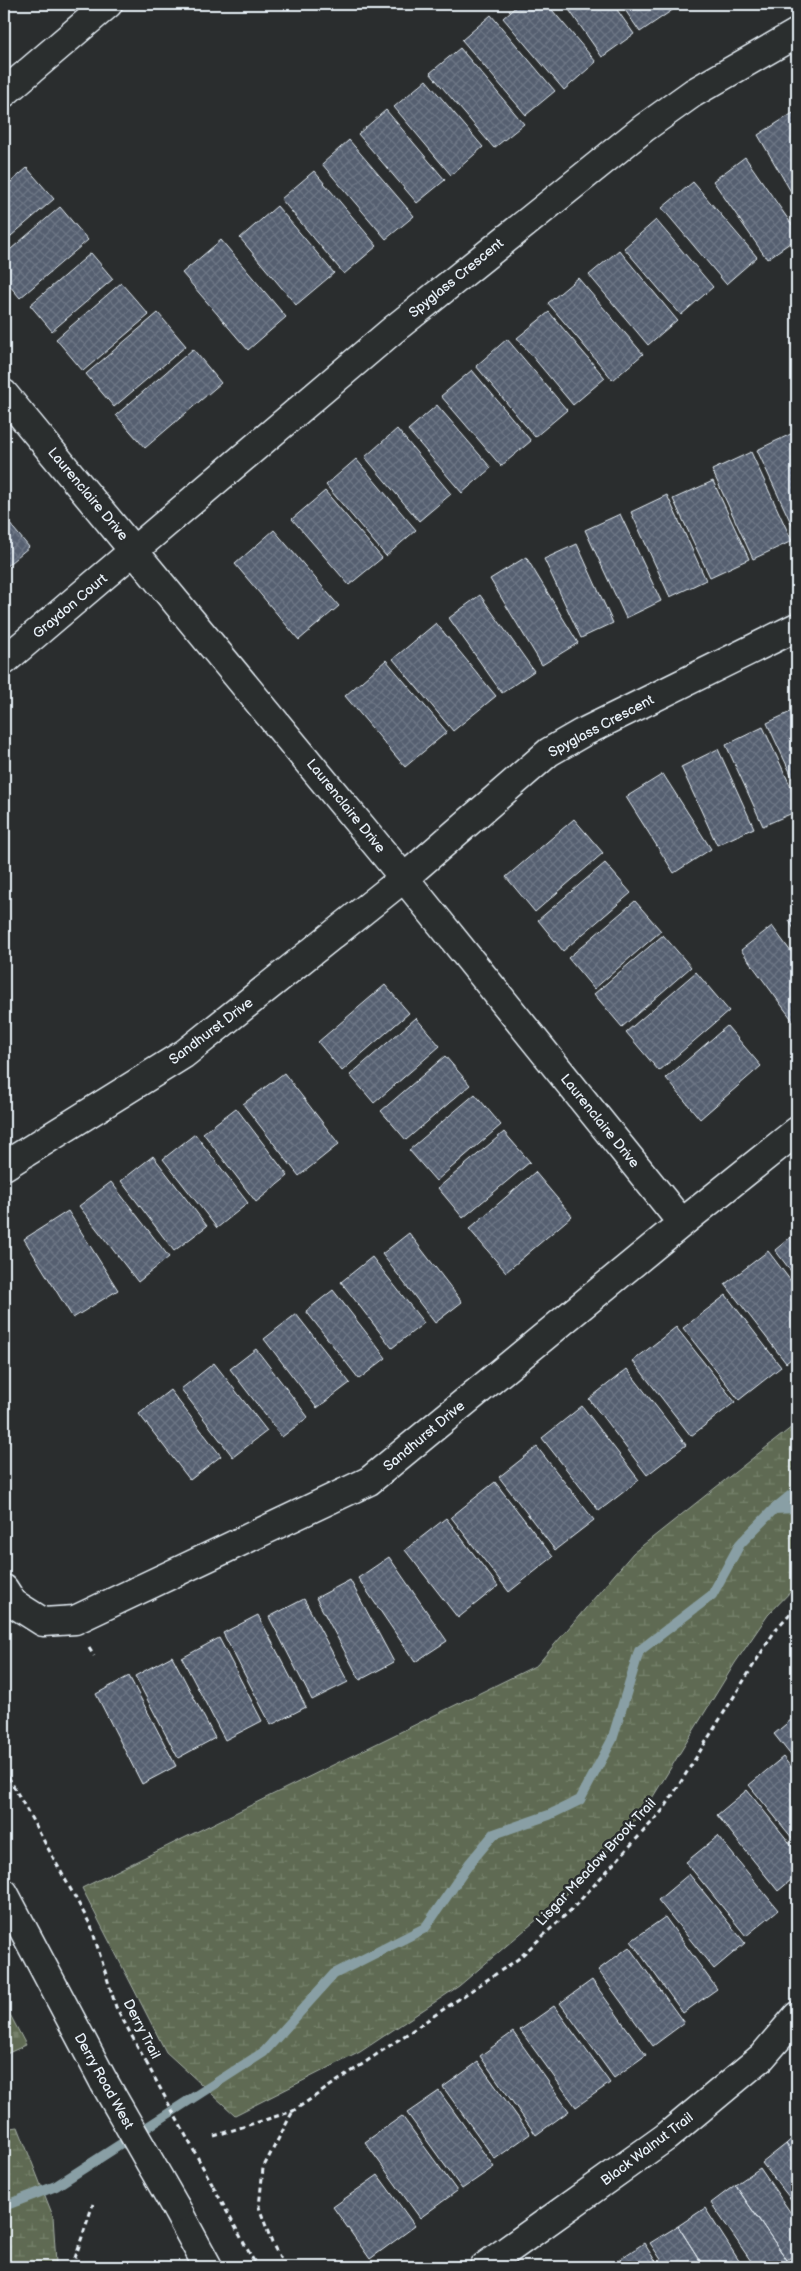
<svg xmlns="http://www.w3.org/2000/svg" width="801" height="2271" viewBox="0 0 801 2271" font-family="'Balsamiq Sans',sans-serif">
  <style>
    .wetland { fill: url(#wetland-marsh); stroke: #a4aea5 }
    .cemetery { fill: url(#cemetery-stones); stroke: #a4aea5 }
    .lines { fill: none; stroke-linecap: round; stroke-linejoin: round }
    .stream { stroke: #899fa5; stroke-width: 10 }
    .building { fill: url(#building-cross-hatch); stroke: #e8f1f8 }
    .street-casing { stroke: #e8f1f8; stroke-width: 31 }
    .secondary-casing { stroke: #e8f1f8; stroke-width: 31 }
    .path { stroke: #e8f1f8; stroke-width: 3; stroke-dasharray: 5 4; stroke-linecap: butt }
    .street { stroke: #2a2d2e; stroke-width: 28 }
    .secondary { stroke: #2a2d2e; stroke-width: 28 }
    .secondary-bridge-casing { stroke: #e8f1f8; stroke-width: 31; stroke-linecap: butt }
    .path-bridge { stroke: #e8f1f8; stroke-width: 3; stroke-dasharray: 5 4; stroke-linecap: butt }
    .secondary-bridge { stroke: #2a2d2e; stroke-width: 28 }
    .labels { text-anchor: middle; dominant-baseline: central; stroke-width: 5; stroke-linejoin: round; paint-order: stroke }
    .street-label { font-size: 14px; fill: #e8f1f8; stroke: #2a2d2e }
  </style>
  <defs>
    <pattern id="wetland-marsh" width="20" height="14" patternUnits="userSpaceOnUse" patternTransform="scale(1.25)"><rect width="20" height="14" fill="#5f6b52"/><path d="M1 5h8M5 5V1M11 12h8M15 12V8" fill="none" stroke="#76816c"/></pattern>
    <pattern id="cemetery-stones" width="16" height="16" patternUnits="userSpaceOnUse" patternTransform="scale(1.25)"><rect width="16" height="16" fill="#5f6b52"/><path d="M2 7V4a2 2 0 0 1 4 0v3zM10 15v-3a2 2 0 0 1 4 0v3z" fill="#76816c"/></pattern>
    <pattern id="building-cross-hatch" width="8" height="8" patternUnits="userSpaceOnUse" patternTransform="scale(1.25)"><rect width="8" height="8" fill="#555f70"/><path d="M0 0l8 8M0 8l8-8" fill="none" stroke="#6d7685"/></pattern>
  </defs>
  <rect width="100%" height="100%" fill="#2a2d2e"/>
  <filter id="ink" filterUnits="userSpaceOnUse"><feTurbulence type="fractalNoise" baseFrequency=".02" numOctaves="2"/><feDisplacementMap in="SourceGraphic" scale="10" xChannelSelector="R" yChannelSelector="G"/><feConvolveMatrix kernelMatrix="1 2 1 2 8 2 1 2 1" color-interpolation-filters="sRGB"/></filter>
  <g filter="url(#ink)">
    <!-- wetland -->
    <path class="wetland" d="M 797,1423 L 797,1585 L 768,1615 L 735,1663 L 651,1800 L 621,1837 L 567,1894 L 459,1986 L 360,2052 L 235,2115 L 166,2052 L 82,1888 L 537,1665 L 633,1553 Z
      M 18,2127 L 53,2216 L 56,2263 L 45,2267 L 4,2267 L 4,2129 Z"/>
    <!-- cemetery -->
    <path class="cemetery" d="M 4,2003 L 26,2045 L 4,2055 Z"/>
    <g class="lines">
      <!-- stream -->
      <path class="stream" d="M 774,1509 L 797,1508
        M 4,2206 L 56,2186 L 264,2052 L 334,1974 L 425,1928 L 469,1864 L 494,1834 L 549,1815 L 580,1800 L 612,1740 L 639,1651 L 712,1595 L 740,1544 L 774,1509 L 797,1490"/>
    </g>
    <!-- building -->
    <path class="building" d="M 519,4 L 547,4 L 596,62 L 564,90 L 503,18 Z
      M 565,4 L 613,4 L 634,34 L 602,57 Z
      M 621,4 L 671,4 L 674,9 L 640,32 Z
      M 491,15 L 555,91 L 526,115 L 462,40 Z
      M 460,48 L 524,124 L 494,148 L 430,73 Z
      M 426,80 L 483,147 L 451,175 L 394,107 Z
      M 386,110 L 445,180 L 417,203 L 358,134 Z
      M 793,113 L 797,120 L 797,202 L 758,135 Z
      M 349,140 L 414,216 L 386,239 L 322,164 Z
      M 745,157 L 797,232 L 797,238 L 767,259 L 713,181 Z
      M 27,168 L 54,199 L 4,242 L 4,188 Z
      M 314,171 L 377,246 L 344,274 L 281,199 Z
      M 693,182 L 757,257 L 726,284 L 662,208 Z
      M 277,206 L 334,273 L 296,305 L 240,238 Z
      M 60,207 L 88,240 L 20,298 L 4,279 L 4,255 Z
      M 656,220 L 713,287 L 681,315 L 624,248 Z
      M 221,240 L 286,317 L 248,350 L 182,273 Z
      M 619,250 L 677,320 L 648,345 L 589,275 Z
      M 91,253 L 113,279 L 52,331 L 30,305 Z
      M 578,278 L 643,354 L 613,380 L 548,303 Z
      M 121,283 L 149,315 L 83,371 L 56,339 Z
      M 549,312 L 605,378 L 573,405 L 517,338 Z
      M 158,313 L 186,346 L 114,407 L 86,374 Z
      M 507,339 L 567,410 L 535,437 L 476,366 Z
      M 193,349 L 221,383 L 145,448 L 116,415 Z
      M 472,370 L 531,441 L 501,466 L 441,396 Z
      M 437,405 L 491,468 L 462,493 L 408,430 Z
      M 397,429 L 451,494 L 419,521 L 365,457 Z
      M 793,433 L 797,441 L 797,536 L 757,450 Z
      M 751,452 L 792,541 L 753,559 L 712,470 Z
      M 356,459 L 416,530 L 386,556 L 326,485 Z
      M 713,481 L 749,559 L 710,577 L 673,499 Z
      M 325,491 L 382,558 L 349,585 L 292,519 Z
      M 667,495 L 706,580 L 670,597 L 631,512 Z
      M 620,514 L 661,601 L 626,618 L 585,530 Z
      M 4,517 L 29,547 L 4,568 Z
      M 274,530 L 339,606 L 299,640 L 235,564 Z
      M 577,544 L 613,623 L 581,638 L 544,559 Z
      M 526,557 L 578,643 L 542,665 L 490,579 Z
      M 480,595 L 534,671 L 502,693 L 449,618 Z
      M 436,623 L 496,696 L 453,731 L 393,659 Z
      M 386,660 L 447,732 L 405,767 L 345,696 Z
      M 797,709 L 797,787 L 767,723 Z
      M 763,727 L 797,800 L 797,811 L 763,826 L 726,745 Z
      M 718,749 L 754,828 L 717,845 L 681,767 Z
      M 663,774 L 711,849 L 674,873 L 626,797 Z
      M 574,819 L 603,853 L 535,912 L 506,877 Z
      M 605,863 L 631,893 L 563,951 L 538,920 Z
      M 635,901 L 661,931 L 594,989 L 568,958 Z
      M 797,916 L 797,935 L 789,920 Z
      M 772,926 L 797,960 L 796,1025 L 741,950 Z
      M 663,935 L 691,967 L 622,1027 L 594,994 Z
      M 696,972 L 729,1011 L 659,1071 L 626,1032 Z
      M 385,985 L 409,1013 L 342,1071 L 318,1042 Z
      M 416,1018 L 440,1046 L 374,1103 L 350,1075 Z
      M 727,1026 L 761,1066 L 700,1119 L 666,1078 Z
      M 445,1056 L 470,1085 L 406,1140 L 381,1111 Z
      M 284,1073 L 339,1144 L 299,1176 L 243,1104 Z
      M 475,1094 L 501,1125 L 436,1181 L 409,1150 Z
      M 236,1108 L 288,1176 L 256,1202 L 203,1133 Z
      M 504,1132 L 530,1162 L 463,1218 L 438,1188 Z
      M 195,1134 L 248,1203 L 217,1228 L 163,1159 Z
      M 153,1156 L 207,1226 L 174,1251 L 121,1181 Z
      M 535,1172 L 572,1216 L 506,1272 L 469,1229 Z
      M 111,1182 L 169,1257 L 138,1282 L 79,1206 Z
      M 68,1211 L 118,1290 L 73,1318 L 24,1239 Z
      M 797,1232 L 797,1279 L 775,1250 Z
      M 409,1233 L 462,1302 L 435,1323 L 382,1254 Z
      M 768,1251 L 797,1289 L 797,1354 L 786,1363 L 725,1284 Z
      M 372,1257 L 424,1323 L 392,1348 L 341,1282 Z
      M 333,1290 L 386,1358 L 359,1379 L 306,1311 Z
      M 726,1295 L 781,1367 L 739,1400 L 683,1328 Z
      M 296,1314 L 350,1383 L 317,1408 L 264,1339 Z
      M 676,1327 L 735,1402 L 691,1436 L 633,1361 Z
      M 256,1349 L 308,1417 L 282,1437 L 230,1369 Z
      M 214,1363 L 267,1431 L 233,1457 L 181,1389 Z
      M 627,1369 L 686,1445 L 647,1475 L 589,1399 Z
      M 170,1390 L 221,1456 L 190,1480 L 139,1414 Z
      M 582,1406 L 639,1480 L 599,1511 L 542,1438 Z
      M 537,1447 L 594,1520 L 555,1550 L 499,1477 Z
      M 495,1482 L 553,1557 L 509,1592 L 451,1517 Z
      M 446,1518 L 498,1586 L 458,1618 L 405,1550 Z
      M 389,1557 L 447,1641 L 415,1662 L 358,1578 Z
      M 350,1580 L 394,1662 L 360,1680 L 316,1598 Z
      M 304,1599 L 348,1682 L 312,1700 L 269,1617 Z
      M 258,1615 L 306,1707 L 271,1725 L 223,1633 Z
      M 219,1638 L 262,1721 L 225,1740 L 182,1658 Z
      M 172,1656 L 215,1738 L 178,1758 L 135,1676 Z
      M 129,1676 L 176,1766 L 142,1784 L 96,1694 Z
      M 797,1715 L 797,1763 L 774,1734 Z
      M 783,1757 L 797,1775 L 797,1844 L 749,1785 Z
      M 747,1790 L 797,1852 L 797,1875 L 778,1891 L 717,1815 Z
      M 718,1836 L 778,1910 L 746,1936 L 686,1862 Z
      M 689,1874 L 745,1943 L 714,1969 L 658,1900 Z
      M 665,1917 L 717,1989 L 683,2013 L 631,1941 Z
      M 629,1947 L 684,2023 L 653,2046 L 598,1970 Z
      M 592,1980 L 646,2055 L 614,2078 L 560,2003 Z
      M 554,2006 L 610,2083 L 576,2107 L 520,2030 Z
      M 513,2032 L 569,2111 L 536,2135 L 480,2056 Z
      M 478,2062 L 530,2134 L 495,2159 L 443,2087 Z
      M 439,2091 L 494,2167 L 462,2189 L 407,2113 Z
      M 402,2116 L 457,2191 L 420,2218 L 365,2142 Z
      M 797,2134 L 797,2158 L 786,2144 Z
      M 786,2144 L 797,2158 L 797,2207 L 762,2163 Z
      M 760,2168 L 797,2222 L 797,2253 L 787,2260 L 735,2185 Z
      M 378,2175 L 415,2226 L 370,2259 L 333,2207 Z
      M 735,2185 L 787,2260 L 777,2267 L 755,2267 L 711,2203 Z
      M 705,2208 L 743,2267 L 704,2267 L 678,2226 Z
      M 678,2226 L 704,2267 L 666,2267 L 650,2243 Z
      M 644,2243 L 659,2267 L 625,2267 L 620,2259 Z
      M 620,2259 L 625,2267 L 606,2267 Z"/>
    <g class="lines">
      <defs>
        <path id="street" d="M 4,394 L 404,878 L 682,1223
          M 4,661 L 393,330 L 644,128 L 693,93 L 797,33
          M 4,1166 L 184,1054 L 404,878 L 549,752 L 582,733 L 797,627
          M 4,1589 L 13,1603 L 43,1622 L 75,1620 L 369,1481 L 682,1223 L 797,1131
          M 484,2267 L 666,2137 L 762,2057 L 797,2016"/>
        <path id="secondary" d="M 4,93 L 108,4
          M 4,1893 L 104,2082
          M 176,2208 L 208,2267"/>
      </defs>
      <!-- street casing -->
      <use href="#street" class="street-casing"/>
      <!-- secondary casing -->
      <use href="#secondary" class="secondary-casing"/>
      <!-- path -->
      <path class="path" d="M 89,1648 L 94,1656
        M 4,1769 L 91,1926 L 116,2007 L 146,2062
        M 214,2136 L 293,2111 L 518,1959 L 572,1909 L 664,1809 L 776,1629 L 797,1606
        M 213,2186 L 257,2267
        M 72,2267 L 93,2204
        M 285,2267 L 272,2243 L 259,2207 L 263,2168 L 293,2111"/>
      <!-- street -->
      <use href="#street" class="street"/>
      <!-- secondary -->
      <use href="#secondary" class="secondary"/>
      <defs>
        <path id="secondary-bridge" d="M 104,2082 L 176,2208"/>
      </defs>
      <!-- secondary-bridge casing -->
      <use href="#secondary-bridge" class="secondary-bridge-casing"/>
      <!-- path-bridge -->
      <path class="path-bridge" d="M 146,2062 L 213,2186"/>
      <!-- secondary-bridge -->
      <use href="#secondary-bridge" class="secondary-bridge"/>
    </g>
  </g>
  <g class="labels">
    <!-- street labels -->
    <g class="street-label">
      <text transform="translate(456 278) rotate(-39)">Spyglass Crescent</text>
      <text transform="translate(88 494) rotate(50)">Laurenclaire Drive</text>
      <text transform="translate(70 606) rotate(-40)">Graydon Court</text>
      <text transform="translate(601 726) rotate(-28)">Spyglass Crescent</text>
      <text transform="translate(346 806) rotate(51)">Laurenclaire Drive</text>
      <text transform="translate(211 1031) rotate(-37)">Sandhurst Drive</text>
      <text transform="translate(600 1121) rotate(51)">Laurenclaire Drive</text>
      <text transform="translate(424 1436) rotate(-40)">Sandhurst Drive</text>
      <text transform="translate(596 1862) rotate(-47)">Lisgar Meadow Brook Trail</text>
      <text transform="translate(142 2029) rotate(63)">Derry Trail</text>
      <text transform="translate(104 2081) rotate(61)">Derry Road West</text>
      <text transform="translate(647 2149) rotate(-37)">Black Walnut Trail</text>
    </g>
  </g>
  <!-- margin -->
  <rect width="801" height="2271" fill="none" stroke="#2a2d2e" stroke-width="20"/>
  <rect x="10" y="10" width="781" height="2251" fill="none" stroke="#e8f1f8" stroke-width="2" filter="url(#ink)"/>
</svg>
